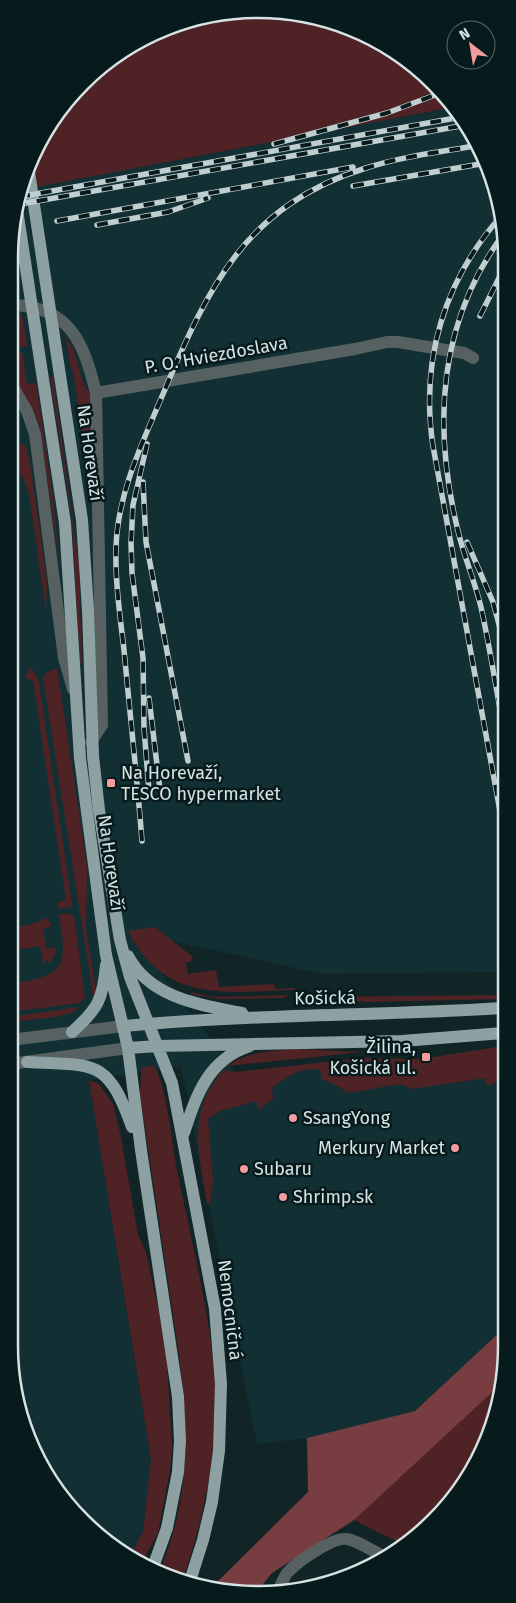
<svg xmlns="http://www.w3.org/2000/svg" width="516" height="1603" viewBox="0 0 516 1603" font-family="'Fira Sans',sans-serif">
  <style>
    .built { fill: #123034 }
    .green { fill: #4f2226 }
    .forest { fill: #783d41 }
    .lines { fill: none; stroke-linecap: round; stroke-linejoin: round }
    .minor { stroke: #576162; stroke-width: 12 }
    .major { stroke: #8da1a3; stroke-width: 12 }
    .rail-casing { stroke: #c1cecf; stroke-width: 5.5 }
    .rail { stroke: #071b1d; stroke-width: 4; stroke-dasharray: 11; stroke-linecap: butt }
    .poi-dot { fill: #f49b9f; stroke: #071b1d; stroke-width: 2 }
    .labels { text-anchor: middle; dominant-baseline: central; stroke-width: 5; stroke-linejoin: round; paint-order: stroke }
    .street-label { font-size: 18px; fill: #d6e2e3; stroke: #071b1d }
    .poi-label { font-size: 18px; fill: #d6e2e3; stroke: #071b1d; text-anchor: start }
    .rim { fill: none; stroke: #d6e2e3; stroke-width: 2.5 }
  </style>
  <rect width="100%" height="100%" fill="#112527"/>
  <!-- built -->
  <path class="built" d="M 454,107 L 482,148 L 505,225 L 503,972 L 322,974 L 129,931 L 235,1072 L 503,1053 L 503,1329 L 415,1411 L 307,1438 L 257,1444 L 181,1066 L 89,1080 L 151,1460 L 143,1532 L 130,1555 L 71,1510 L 28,1440 L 9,1345 L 14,209 L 21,190 Z"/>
  <!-- green -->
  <path class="green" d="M 210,13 L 307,14 L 382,42 L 445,93 L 454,107 L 21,190 L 51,119 L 120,51 Z
    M 13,314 L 22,314 L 27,346 L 13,348 Z
    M 66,338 C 80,353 78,385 92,395 L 93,507 L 73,370 L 71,369 Z
    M 22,352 L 27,384 L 36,383 L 53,497 L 60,567 L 40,428 L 33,409 L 13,376 L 13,353 Z
    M 53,376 L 79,564 L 82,664 L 80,664 L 72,521 L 50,377 Z
    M 17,440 L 18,444 L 22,444 L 27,448 L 30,464 L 47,582 L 46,610 L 29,494 L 24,480 L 13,462 L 13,442 Z
    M 30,667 L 36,675 L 39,683 L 72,904 L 71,907 L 59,909 L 58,902 L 66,900 L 33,680 L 25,678 Z
    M 57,668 L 87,866 L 86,929 L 96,991 L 94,1001 L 43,678 L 47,672 Z
    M 64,913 L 74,915 L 85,998 L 79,1003 L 10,1012 L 10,984 C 65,975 68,969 59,915 Z
    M 47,918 L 52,926 L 43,929 L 46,948 L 55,948 L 55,954 L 50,963 L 47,960 L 43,964 L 40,946 L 10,951 L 11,928 L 29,925 Z
    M 155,927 L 192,956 L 193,960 L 186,963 L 188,974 L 216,970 L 219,987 L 274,984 L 275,989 L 296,988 L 295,990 C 226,992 165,1004 128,931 Z
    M 192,992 L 213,997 L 290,995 L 283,998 L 218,999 L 189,994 Z
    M 497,995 L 503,999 L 366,1002 L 317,997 Z
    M 79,1007 C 74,1018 24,1020 10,1022 L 10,1017 Z
    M 503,1046 L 503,1079 L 487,1086 L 485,1078 L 412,1089 L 400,1084 L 348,1093 L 340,1087 L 322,1079 L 320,1069 C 299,1068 288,1075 272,1088 L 273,1099 L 258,1110 L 257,1101 L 220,1111 L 208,1119 L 213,1182 L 210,1204 L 207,1204 C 199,1153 186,1113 223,1070 L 235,1072 L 362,1058 L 421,1059 Z
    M 297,1049 L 362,1052 L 227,1066 C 249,1051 272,1051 297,1049 Z
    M 155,1066 C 170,1101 171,1143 179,1180 C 192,1242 207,1304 214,1367 C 222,1436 205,1514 183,1579 L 159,1572 C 202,1472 183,1384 168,1281 C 159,1219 149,1156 140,1094 L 142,1067 Z
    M 89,1080 L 99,1084 L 113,1104 L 121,1137 L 138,1235 L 146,1252 L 159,1312 L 167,1365 L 172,1446 L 170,1470 L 158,1533 L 141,1564 L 130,1555 L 143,1532 L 151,1459 Z
    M 502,1381 L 502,1394 L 465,1483 L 404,1545 L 354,1520 L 373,1498 Z"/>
  <!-- forest -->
  <path class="forest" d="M 503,1329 L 502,1383 L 354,1520 L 272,1573 L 258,1590 L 226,1592 L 211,1588 L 308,1492 L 307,1438 L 415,1411 Z"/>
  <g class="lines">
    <!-- minor -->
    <path class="minor" d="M 13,305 C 71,307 84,344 96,393 L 102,725 L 91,742
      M 13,387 L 27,411 L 35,434 L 64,658 L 73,689
      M 96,393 L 355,349 L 387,342 L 398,342 L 464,353 L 473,358
      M 10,1040 L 124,1026
      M 10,1064 L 128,1048
      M 280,1587 C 282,1583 284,1577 287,1573 C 297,1562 332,1537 347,1539 C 359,1541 374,1552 385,1557"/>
    <!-- major -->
    <path class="major" d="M 29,172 L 82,520 L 88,610 L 93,756 L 99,810 L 120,940 L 130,977 L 172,1083 L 215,1309 L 221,1384 L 219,1451 L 212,1502 L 203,1540 L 190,1581
      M 16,203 L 65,523 L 80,758 L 87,812 L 106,955 L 128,1048 L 141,1150 L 178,1397 L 180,1441 L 178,1472 L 167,1528 L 152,1570
      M 128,956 C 150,998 200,1005 242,1013
      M 124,1026 C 250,1014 377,1016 503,1008
      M 72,1032 C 98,1009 103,999 106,965
      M 128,1048 L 158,1046 L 402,1041 L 503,1033
      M 27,1062 C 95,1066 107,1057 132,1127
      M 184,1133 C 196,1096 208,1059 250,1046"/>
    <defs>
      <path id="rail" d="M 274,144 L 387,113 L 443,92
        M 353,186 L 486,163
        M 19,197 L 461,117
        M 15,205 L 466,125
        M 502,215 C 444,280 420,360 433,446 L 504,833
        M 57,221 L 353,167
        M 97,225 L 168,212 L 208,198
        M 480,316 L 505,266
        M 147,444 L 133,505 L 131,543 L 132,573 L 143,658 L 144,728 L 149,791
        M 143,482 L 146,542 L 188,761
        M 467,542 L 493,602 L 504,643
        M 149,698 L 160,790
        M 504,730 C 496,689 490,648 481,607 C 475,582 465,559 459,535 C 432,428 437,322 505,232
        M 142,841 C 137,777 130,714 124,650 C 120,616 115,581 116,547 C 118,492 142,444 163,394 C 208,287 246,205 366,168 C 403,156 442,152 480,145"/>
    </defs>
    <!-- rail casing -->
    <use href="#rail" class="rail-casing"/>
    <!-- rail -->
    <use href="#rail" class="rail"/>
  </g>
  <!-- markers -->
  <g class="poi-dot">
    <rect x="106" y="778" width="10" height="10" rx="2.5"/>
    <rect x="421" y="1052" width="10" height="10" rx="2.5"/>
    <circle cx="293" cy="1118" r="5"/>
    <circle cx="455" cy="1148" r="5"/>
    <circle cx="244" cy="1169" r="5"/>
    <circle cx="283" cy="1197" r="5"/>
  </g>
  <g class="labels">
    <!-- street labels -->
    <g class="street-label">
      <text transform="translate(216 355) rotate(-10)">P. O. Hviezdoslava</text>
      <text transform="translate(90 453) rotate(82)">Na Horevaží</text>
      <text transform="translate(111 863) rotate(82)">Na Horevaží</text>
      <text transform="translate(325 998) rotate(-1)">Košická</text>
      <text transform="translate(230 1310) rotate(83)">Nemocničná</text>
    </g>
    <!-- poi labels -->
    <g class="poi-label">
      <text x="121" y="773">Na Horevaží,<tspan x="121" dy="21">TESCO hypermarket</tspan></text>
      <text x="416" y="1047" text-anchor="end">Žilina,<tspan x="416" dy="21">Košická ul.</tspan></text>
      <text x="303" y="1118">SsangYong</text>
      <text x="445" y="1148" text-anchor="end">Merkury Market</text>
      <text x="254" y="1169">Subaru</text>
      <text x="293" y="1197">Shrimp.sk</text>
    </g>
  </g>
  <!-- crop -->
  <path d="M0 0H516V1603H0ZM258 18H258A240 240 0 0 1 498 258V1346A240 240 0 0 1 258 1586H258A240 240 0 0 1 18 1346V258A240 240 0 0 1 258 18Z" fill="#071b1d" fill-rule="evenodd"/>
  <path class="rim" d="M258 18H258A240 240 0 0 1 498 258V1346A240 240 0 0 1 258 1586H258A240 240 0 0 1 18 1346V258A240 240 0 0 1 258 18Z"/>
  <!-- north arrow -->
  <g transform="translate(471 45) rotate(329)"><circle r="24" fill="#071b1d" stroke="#5a6b6c"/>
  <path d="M0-4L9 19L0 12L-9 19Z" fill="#f49b9f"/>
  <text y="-8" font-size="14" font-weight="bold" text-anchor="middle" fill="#d6e2e3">N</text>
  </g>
</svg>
